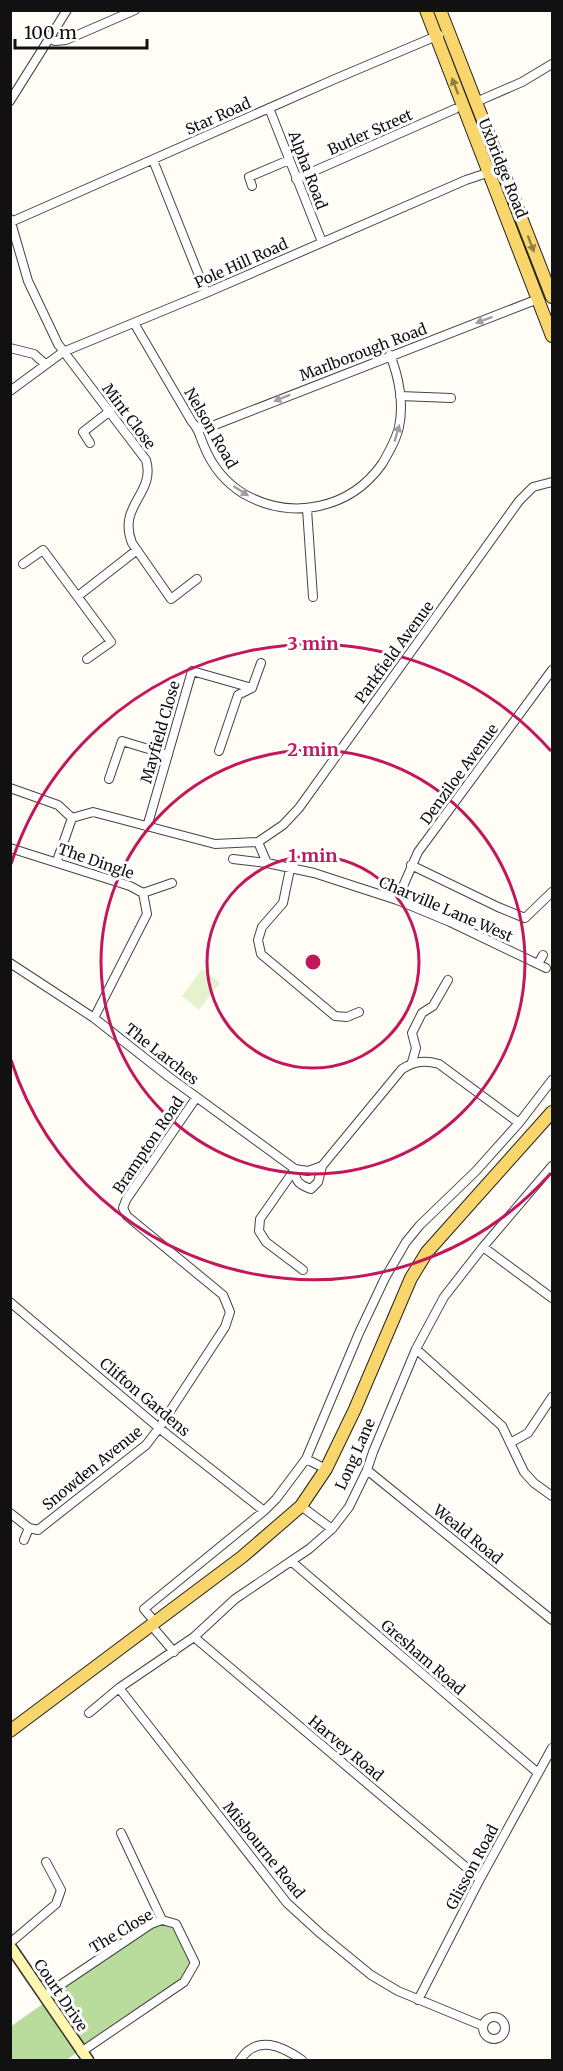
<svg xmlns="http://www.w3.org/2000/svg" width="563" height="2071" viewBox="0 0 563 2071" font-family="Merriweather,serif">
  <style>
    .forest { fill: #b9dc9c }
    .pitch { fill: #e6f2cf }
    .lines { fill: none; stroke-linecap: round; stroke-linejoin: round }
    .street-casing { stroke: #444; stroke-width: 10 }
    .secondary-casing { stroke: #333; stroke-width: 13 }
    .primary-casing { stroke: #222; stroke-width: 14 }
    .street { stroke: #fff; stroke-width: 8 }
    .secondary { stroke: #fff6b0; stroke-width: 10 }
    .primary { stroke: #f9d66b; stroke-width: 12 }
    .oneway { fill: #917d42 }
    .oneway2 { fill: #a0a0a0 }
    .ring { fill: none; stroke: #c2185b; stroke-width: 3 }
    .labels { text-anchor: middle; dominant-baseline: central; stroke-width: 6; stroke-linejoin: round; paint-order: stroke }
    .street-label { font-size: 15px; fill: #111; stroke: #fff }
    .centre { fill: #c2185b; stroke: #fff; stroke-width: 3 }
    .ring-label { font-size: 18px; text-anchor: middle; font-weight: bold; fill: #c2185b; stroke: #fff; stroke-width: 6; stroke-linejoin: round; paint-order: stroke }
  </style>
  <rect width="100%" height="100%" fill="#fffdf5"/>
  <!-- forest -->
  <path class="forest" d="M 162,1920 L 176,1924 L 195,1963 L 184,1982 L 66,2060 L 11,2060 L 10,2027 L 47,2001 L 44,1996 Z"/>
  <!-- pitch -->
  <path class="pitch" d="M 202,969 L 220,983 L 199,1010 L 182,996 Z"/>
  <g class="lines">
    <defs>
      <path id="street" d="M 50,39 L 55,41 L 66,40 L 135,10
        M 10,101 L 67,10
        M 476,102 L 522,82 L 552,64
        M 269,108 L 322,242
        M 153,160 L 206,293
        M 296,179 L 455,109
        M 252,186 L 249,177 L 289,160
        M 10,219 L 28,281 L 58,344 L 146,460 C 156,494 117,505 132,543 L 171,599 L 197,579
        M 11,222 L 335,79 L 439,35
        M 134,323 L 192,422 C 199,429 200,437 204,446 C 212,466 226,483 244,494 C 292,521 350,509 382,464 C 389,452 396,440 399,427 C 404,404 399,377 390,355
        M 10,348 L 34,354 L 45,364
        M 10,391 L 63,352 L 206,293 L 466,180 L 502,168
        M 400,396 L 451,398
        M 198,427 L 207,428 L 538,299
        M 90,443 L 83,432 L 110,411
        M 307,509 L 313,597
        M 23,564 L 43,550 L 111,642 L 87,659
        M 78,596 L 137,550
        M 219,751 L 238,695 L 252,688 L 261,663
        M 109,779 L 122,741 L 168,755
        M 10,788 L 58,805 L 72,818
        M 72,818 L 93,812 L 215,844 L 258,842 L 283,825 L 299,808 L 519,501 L 533,487 L 552,482
        M 147,827 L 192,671 L 252,688
        M 258,842 L 267,863 L 314,873 L 397,900 L 450,922 L 546,968
        M 10,848 L 130,886 L 143,893 L 147,914 L 94,1018
        M 233,859 L 267,863
        M 57,861 L 72,818
        M 411,865 L 498,907 L 525,918 L 552,892
        M 290,869 L 283,903 L 262,927 L 258,940 L 261,954 L 335,1016 L 347,1017 L 359,1012
        M 143,893 L 172,883
        M 397,900 L 418,852 L 552,670
        M 10,963 L 94,1018 L 169,1077 L 295,1169 L 308,1171 L 322,1166 L 402,1069 C 415,1061 425,1060 439,1064 L 519,1123
        M 538,964 L 543,955
        M 412,1062 L 416,1048 L 412,1033 L 422,1013 L 433,1006 L 448,980
        M 295,1169 L 260,1219 L 259,1231 L 266,1242 L 303,1270
        M 295,1170 C 295,1182 300,1185 311,1189 L 318,1182 L 322,1166
        M 483,1247 L 552,1298
        M 10,1302 L 159,1428 L 264,1511
        M 416,1349 L 502,1426 L 524,1472 L 534,1483 L 552,1496
        M 510,1443 L 528,1433 L 552,1397
        M 306,1459 L 359,1333 L 385,1278 L 406,1242 L 420,1225 L 476,1171 L 519,1123 L 552,1080
        M 367,1470 L 552,1620
        M 301,1506 L 332,1529
        M 10,1513 L 29,1528 L 38,1530 L 146,1445 L 159,1428 L 225,1327 L 230,1312 L 223,1295 L 127,1216 L 123,1208 L 126,1200 L 196,1098
        M 24,1540 L 29,1528
        M 291,1561 L 538,1773
        M 154,1621 L 144,1609 L 264,1511 L 276,1499 L 306,1459 L 326,1469
        M 151,1625 L 174,1652
        M 194,1637 L 480,1879
        M 119,1688 L 287,1903 L 321,1934 L 371,1975 L 398,1991 L 483,2026
        M 89,1713 L 119,1688 L 194,1637 L 235,1599 L 309,1549 L 332,1529 L 349,1507 L 367,1470 L 373,1452 L 416,1349 L 444,1297 L 483,1247 L 552,1166
        M 121,1833 L 162,1920
        M 10,1943 L 56,1904 L 61,1890 L 46,1862
        M 44,1996 L 151,1924 L 162,1920 L 176,1924 L 195,1963 L 184,1982 L 81,2052
        M 418,2000 L 480,1879 L 552,1748
        M483 2028a11 11 0 1 1 22 0a11 11 0 1 1-22 0Z
        M 240,2060 C 257,2034 282,2046 302,2060"/>
      <path id="secondary" d="M 10,1946 L 88,2060"/>
      <path id="primary" d="M 426,10 L 552,336
        M 440,10 L 552,297
        M 10,1731 L 242,1557 L 301,1506 L 326,1469 L 355,1409 L 411,1278 L 427,1252 L 552,1112"/>
    </defs>
    <!-- street casing -->
    <use href="#street" class="street-casing"/>
    <!-- secondary casing -->
    <use href="#secondary" class="secondary-casing"/>
    <!-- primary casing -->
    <use href="#primary" class="primary-casing"/>
    <!-- street -->
    <use href="#street" class="street"/>
    <!-- secondary -->
    <use href="#secondary" class="secondary"/>
    <!-- primary -->
    <use href="#primary" class="primary"/>
  </g>
  <!-- one-way arrows -->
  <defs><path id="oneway-solid" d="M-6-.8H1V-3.2L6.5 0L1 3.2V.8H-6Z" transform="scale(1.5)"/></defs>
  <g class="oneway">
    <use href="#oneway-solid" transform="translate(455 86) rotate(-111)"/>
    <use href="#oneway-solid" transform="translate(531 244) rotate(69)"/>
  </g>
  <g class="oneway2">
    <use href="#oneway-solid" transform="translate(484 320) rotate(159)"/>
    <use href="#oneway-solid" transform="translate(282 398) rotate(158)"/>
    <use href="#oneway-solid" transform="translate(397 433) rotate(-74)"/>
    <use href="#oneway-solid" transform="translate(241 491) rotate(33)"/>
  </g>
  <!-- distance rings -->
  <g class="ring">
    <circle cx="313" cy="962" r="106"/>
    <circle cx="313" cy="962" r="212"/>
    <path d="M551 1173A318 318 0 0 1 11 1060M11 864A318 318 0 0 1 551 751"/>
  </g>
  <g class="labels">
    <!-- street labels -->
    <g class="street-label">
      <text transform="translate(218 116) rotate(-24)">Star Road</text>
      <text transform="translate(370 132) rotate(-24)">Butler Street</text>
      <text transform="translate(503 168) rotate(68)">Uxbridge Road</text>
      <text transform="translate(308 170) rotate(69)">Alpha Road</text>
      <text transform="translate(241 263) rotate(-24)">Pole Hill Road</text>
      <text transform="translate(363 352) rotate(-21)">Marlborough Road</text>
      <text transform="translate(129 416) rotate(53)">Mint Close</text>
      <text transform="translate(211 428) rotate(60)">Nelson Road</text>
      <text transform="translate(394 652) rotate(-54)">Parkfield Avenue</text>
      <text transform="translate(160 732) rotate(-74)">Mayfield Close</text>
      <text transform="translate(459 774) rotate(-54)">Denziloe Avenue</text>
      <text transform="translate(96 861) rotate(19)">The Dingle</text>
      <text transform="translate(446 909) rotate(23)">Charville Lane West</text>
      <text transform="translate(162 1054) rotate(38)">The Larches</text>
      <text transform="translate(148 1145) rotate(-56)">Brampton Road</text>
      <text transform="translate(145 1397) rotate(40)">Clifton Gardens</text>
      <text transform="translate(355 1454) rotate(-66)">Long Lane</text>
      <text transform="translate(92 1468) rotate(-39)">Snowden Avenue</text>
      <text transform="translate(468 1534) rotate(39)">Weald Road</text>
      <text transform="translate(423 1657) rotate(41)">Gresham Road</text>
      <text transform="translate(346 1748) rotate(40)">Harvey Road</text>
      <text transform="translate(264 1850) rotate(51)">Misbourne Road</text>
      <text transform="translate(472 1867) rotate(-62)">Glisson Road</text>
      <text transform="translate(121 1931) rotate(-31)">The Close</text>
      <text transform="translate(61 1995) rotate(56)">Court Drive</text>
    </g>
  </g>
  <circle cx="313" cy="962" r="9" class="centre"/>
  <g class="ring-label">
    <text x="313" y="650">3 min</text>
    <text x="313" y="756">2 min</text>
    <text x="313" y="862">1 min</text>
  </g>
  <!-- border -->
  <rect width="563" height="2071" fill="none" stroke="#111111" stroke-width="24"/>
  <!-- scale -->
  <path d="M15 39v9h132v-9" fill="none" stroke="#111111" stroke-width="3"/>
  <text x="24" y="39" font-size="18" fill="#111111" stroke="#ffffff" stroke-width="4.5" paint-order="stroke">100 m</text>
</svg>
